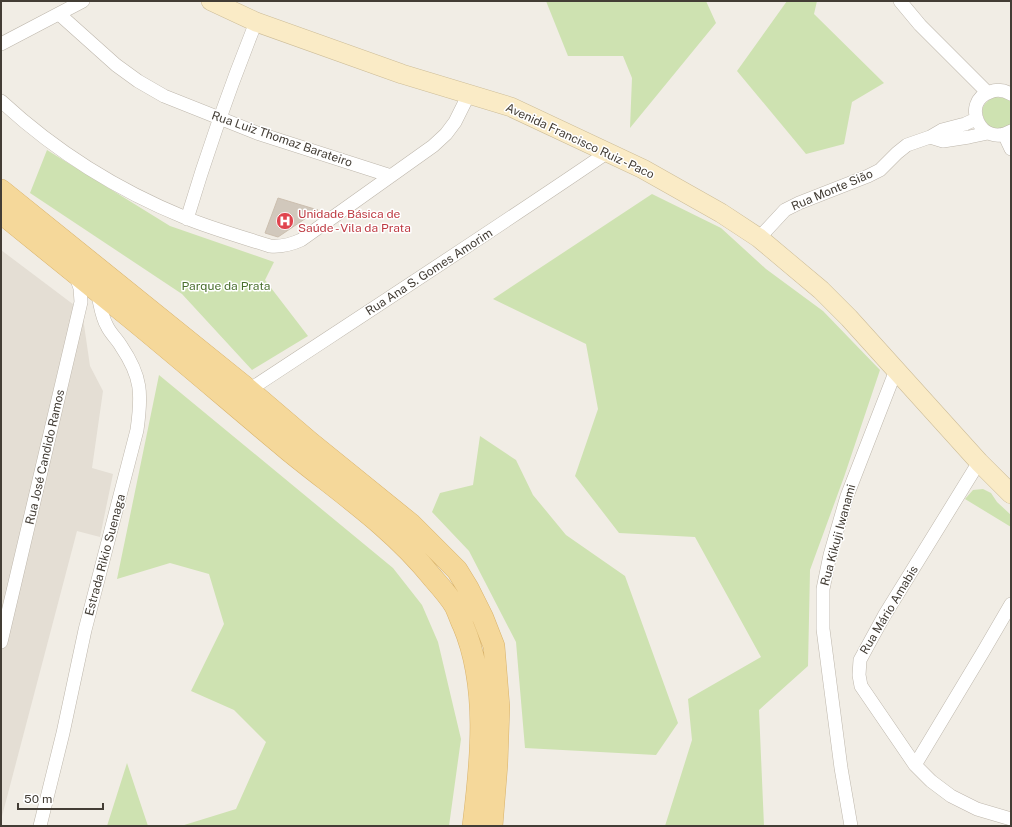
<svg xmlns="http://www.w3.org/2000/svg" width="1012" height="827" viewBox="0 0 1012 827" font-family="'Public Sans',sans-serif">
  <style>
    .residential { fill: #e4ded4 }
    .green { fill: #cee2b1 }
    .building { fill: #d1c8bc; stroke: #ccbfaf }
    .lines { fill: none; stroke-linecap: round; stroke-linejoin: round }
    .street-casing { stroke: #beb7ac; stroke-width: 14 }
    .secondary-casing { stroke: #cdbd98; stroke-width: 20 }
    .primary-casing { stroke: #d9b36b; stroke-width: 22 }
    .street { stroke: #fff; stroke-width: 13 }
    .secondary { stroke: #faebc6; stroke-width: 19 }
    .primary { stroke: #f5d89a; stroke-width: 21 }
    .labels { text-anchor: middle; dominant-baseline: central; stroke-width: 3; stroke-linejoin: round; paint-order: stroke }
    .street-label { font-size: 12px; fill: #433d35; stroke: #fff }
    .health-label { font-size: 12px; fill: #be3a42; stroke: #fff; text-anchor: start }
    .park-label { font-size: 12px; fill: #496f2e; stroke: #fff }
  </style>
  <rect width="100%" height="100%" fill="#f1ede5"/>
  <!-- residential -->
  <path class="residential" d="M 1,250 L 82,311 L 90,366 L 103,391 L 92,468 L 113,474 L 100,537 L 77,531 L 1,820 Z"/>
  <!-- green -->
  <path class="green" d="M 546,1 L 706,1 L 716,23 L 630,128 L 632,78 L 623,56 L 568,56 Z
    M 787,1 L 817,1 L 814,14 L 884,83 L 852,102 L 844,144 L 806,154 L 737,71 Z
    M 995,97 L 1006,98 L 1011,102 L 1011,125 L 1007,129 L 990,128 C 980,116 978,104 995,97 Z
    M 47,150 L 170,226 L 274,262 L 265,280 L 308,336 L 252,370 L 182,294 L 30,193 Z
    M 652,194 L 721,228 L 766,269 L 823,311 L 880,370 L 844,477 L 810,570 L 808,666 L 759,710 L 764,826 L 665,826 L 692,740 L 688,699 L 761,657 L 695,537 L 619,533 L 575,476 L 598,409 L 586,344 L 493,299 Z
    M 159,375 L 393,568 L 422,605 L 438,642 L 461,739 L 449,826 L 181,826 L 236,809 L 266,742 L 234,710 L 191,691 L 224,624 L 209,574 L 170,563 L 117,579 Z
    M 480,436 L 516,460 L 533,495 L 566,535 L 625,576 L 678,723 L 656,755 L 525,748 L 516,642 L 469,551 L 432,512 L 440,493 L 473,485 Z
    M 983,489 L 991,493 L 997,502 L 1011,515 L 1011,527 L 965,499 L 973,490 Z
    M 127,763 L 148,826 L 107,826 Z"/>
  <!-- building -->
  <path class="building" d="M 278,198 L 318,210 L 278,237 L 265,233 Z"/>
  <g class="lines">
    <defs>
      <path id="street" d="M 900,1 L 920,25 L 987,92
        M 59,14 L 116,65 L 138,81 L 164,96 L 257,133 L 391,176
        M 1,44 L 83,1
        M 1011,94 C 1004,90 997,89 990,92 C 960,102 981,149 1011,131
        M 1,101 C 55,151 117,190 186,218 C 213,229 242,237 270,246 C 282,247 290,245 301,240 L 433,146 L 446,134 L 455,122 L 469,94
        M 1004,134 L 1011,149
        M 930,137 L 943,141 L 969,137 L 988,133
        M 187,219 C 207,152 230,87 256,22
        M 759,238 L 785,210 L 799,203 L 868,176 L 880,170 L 897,153 L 907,145 L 930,137 L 942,130 L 965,124 L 976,119
        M 249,390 C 369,311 489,233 608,152
        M 979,462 L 884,616 L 860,660 L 859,675 L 861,686 L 915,765 L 931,781 L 951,796 L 977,809 L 1011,819
        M 1,642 L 81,302 L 80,288 L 75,274
        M 915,765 L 983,652 L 1011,604
        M 40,826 L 63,733 L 85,630 L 137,430 C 142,394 142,377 121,346 C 117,339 110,333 107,326 C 101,316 100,302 97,291
        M 851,826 L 841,768 L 823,629 L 823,589 L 830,555 L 847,496 L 896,370"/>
      <path id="secondary" d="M 211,1 L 256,22 L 402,74 L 511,107 L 643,169 L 721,213 L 759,238 L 821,290 L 849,318 L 979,462 L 1011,494"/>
      <path id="primary" d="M 1,190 L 249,390 L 311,443 L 411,524 L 457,570 L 468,588 L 483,618 L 494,646 L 499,707 L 497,764 L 492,826
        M 1,213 C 43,247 85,281 127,315 C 181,359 235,406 289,451 C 338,491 392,527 432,577 C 440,586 449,596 455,606 C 458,612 460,619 463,625 C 489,686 481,762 473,826"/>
    </defs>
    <!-- street casing -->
    <use href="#street" class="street-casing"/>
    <!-- secondary casing -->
    <use href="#secondary" class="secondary-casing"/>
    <!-- primary casing -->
    <use href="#primary" class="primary-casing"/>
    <!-- street -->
    <use href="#street" class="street"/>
    <!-- secondary -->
    <use href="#secondary" class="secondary"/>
    <!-- primary -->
    <use href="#primary" class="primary"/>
  </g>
  <!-- icons -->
  <defs>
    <symbol id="hospital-disc" viewBox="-11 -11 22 22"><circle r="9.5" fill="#e0444e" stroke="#fff"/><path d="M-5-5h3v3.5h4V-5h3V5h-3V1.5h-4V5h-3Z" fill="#fff"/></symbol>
  </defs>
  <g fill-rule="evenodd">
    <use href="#hospital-disc" x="275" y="211" width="20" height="20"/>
  </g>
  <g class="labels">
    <!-- street labels -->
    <g class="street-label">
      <text transform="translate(282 139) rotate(19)">Rua Luiz Thomaz Barateiro</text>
      <text transform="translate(580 141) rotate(25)">Avenida Francisco Ruiz - Paco</text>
      <text transform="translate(832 190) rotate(-23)">Rua Monte Sião</text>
      <text transform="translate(429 272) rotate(-33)">Rua Ana S. Gomes Amorim</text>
      <text transform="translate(45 457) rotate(-77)">Rua José Candido Ramos</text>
      <text transform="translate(838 535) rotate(-75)">Rua Kikuji Iwanami</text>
      <text transform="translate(105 555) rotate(-75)">Estrada Rikio Suenaga</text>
      <text transform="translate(889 610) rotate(-59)">Rua Mário Amabis</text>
    </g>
    <!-- health labels -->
    <g class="health-label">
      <text x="298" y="214">Unidade Básica de<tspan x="298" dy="14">Saúde - Vila da Prata</tspan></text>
    </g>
    <!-- park labels -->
    <g class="park-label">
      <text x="226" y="286">Parque da Prata</text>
    </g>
  </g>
  <!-- border -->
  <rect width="1012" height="827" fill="none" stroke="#433d35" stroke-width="4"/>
  <!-- scale -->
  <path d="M18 803v6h85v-6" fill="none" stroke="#433d35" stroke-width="2"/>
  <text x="24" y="803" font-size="12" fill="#433d35" stroke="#ffffff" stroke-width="3" paint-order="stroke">50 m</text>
</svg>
